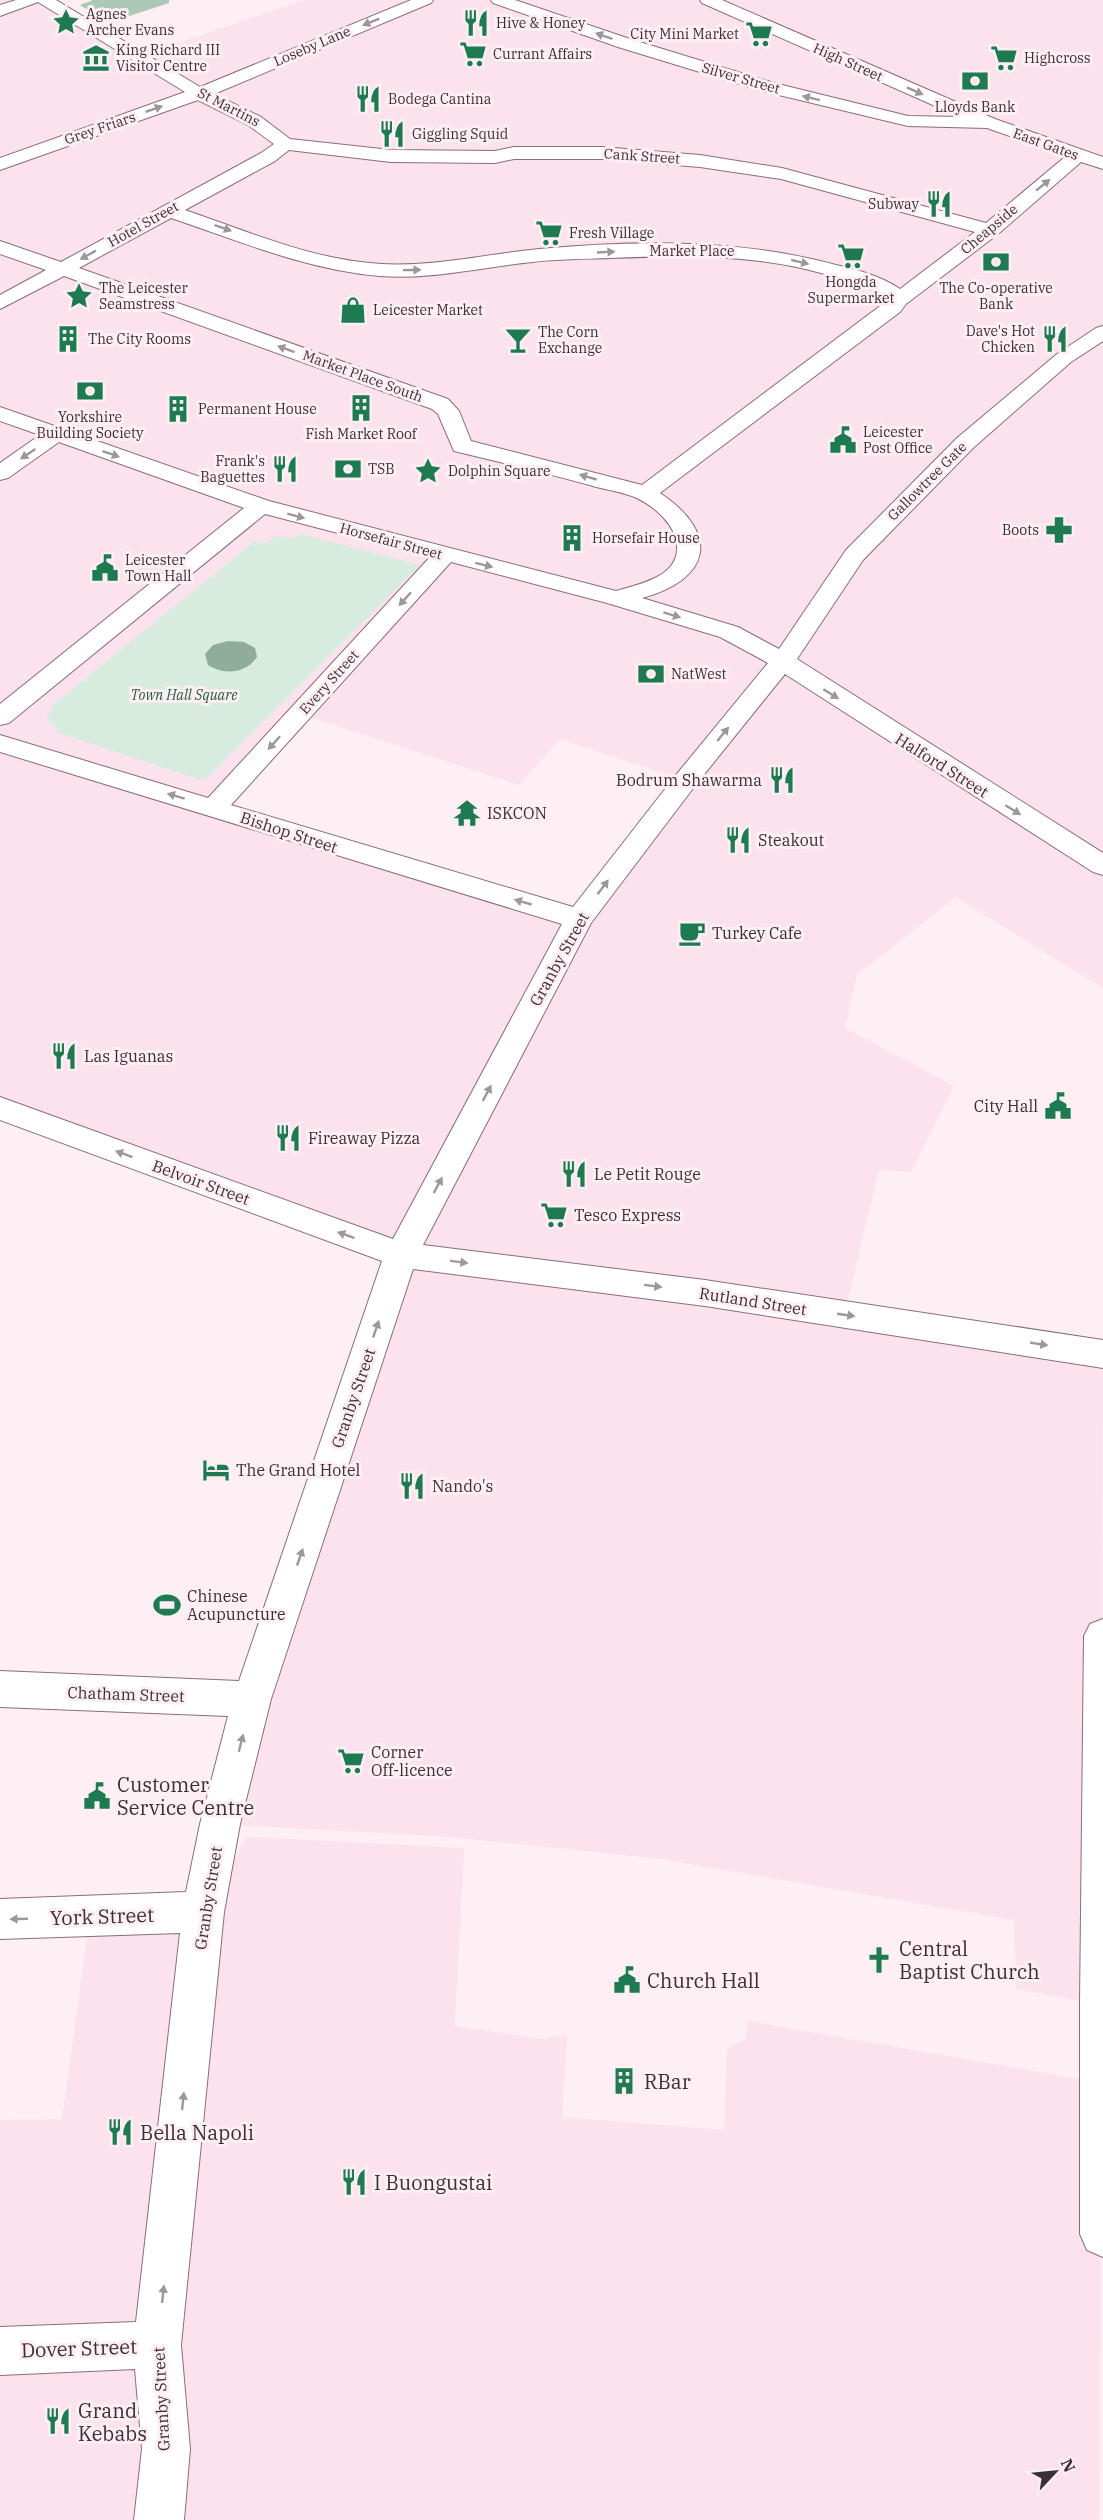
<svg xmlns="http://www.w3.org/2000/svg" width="1103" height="2520" viewBox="0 0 1103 2520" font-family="'IBM Plex Serif',serif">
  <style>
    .built { fill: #fbe2ec; fill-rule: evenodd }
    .green { fill: #d8ebdf }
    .forest { fill: #aac9b6 }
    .water { fill: #8fad9b }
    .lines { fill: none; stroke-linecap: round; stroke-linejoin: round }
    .street-casing { stroke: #8a6d7a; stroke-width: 2 }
    .street { fill: #fff; fill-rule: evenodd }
    .oneway { fill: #9e979a }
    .labels { text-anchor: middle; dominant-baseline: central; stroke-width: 6; stroke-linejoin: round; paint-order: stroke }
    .far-poi-label { font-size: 14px; fill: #3c2f35; stroke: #fdeff4; text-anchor: start }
    .far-street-label { font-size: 14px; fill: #3c2f35; stroke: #fdeff4 }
    .far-park-label { font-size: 14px; font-style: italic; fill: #275b40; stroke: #fdeff4 }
    .street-label { font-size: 16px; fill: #3c2f35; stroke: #fdeff4 }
    .poi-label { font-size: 16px; fill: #3c2f35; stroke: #fdeff4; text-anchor: start }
    .near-poi-label { font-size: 20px; fill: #3c2f35; stroke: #fdeff4; text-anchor: start }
    .near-street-label { font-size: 20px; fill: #3c2f35; stroke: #fdeff4 }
  </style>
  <rect width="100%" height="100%" fill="#fdeff4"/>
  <!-- built -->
  <path class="built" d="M 0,0 L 45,0 L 138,57 L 304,0 L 1103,0 L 1103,988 L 956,897 L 857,975 L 845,1028 L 954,1086 L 911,1172 L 879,1170 L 844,1315 L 1103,1354 L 1101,2004 L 1016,1989 L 1014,1920 L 661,1859 L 451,1837 L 220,1824 L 401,1255 L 0,1108 ZM 300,714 L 519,785 L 560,739 L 681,779 L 580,918 L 209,811 Z
    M 247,1837 L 464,1848 L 455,2026 L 541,2039 L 567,2035 L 562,2117 L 724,2130 L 727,2048 L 746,2039 L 747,2021 L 1102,2083 L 1099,2520 L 0,2520 L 0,2120 L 62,2119 L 90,1916 L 203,1912 Z"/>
  <!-- green -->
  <path class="green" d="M 300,534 L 420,565 L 204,781 L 56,732 L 58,728 L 48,721 L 47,717 L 52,709 L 49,708 L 255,541 L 264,544 L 277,536 L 296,538 Z"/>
  <!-- forest -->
  <path class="forest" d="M 93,0 L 169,0 L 169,3 L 108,23 L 80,5 Z"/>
  <!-- water -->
  <path class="water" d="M 228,641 L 244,642 L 255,648 L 257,657 C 246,674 223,675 208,665 L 205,654 L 213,645 Z"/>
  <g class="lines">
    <defs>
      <path id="street" d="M 16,0 L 56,0 L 200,87 L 411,0 L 433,0 L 431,3 L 214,94 L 261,117 L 290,139 L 391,150 L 495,151 L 514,147 L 602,147 L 700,155 L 782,168 L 986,223 L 1066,156 L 987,128 L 908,126 L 762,91 L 618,47 L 493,3 L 491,0 L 515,0 L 630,39 L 774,83 L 908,116 L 960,117 L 702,3 L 700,0 L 722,0 L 995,119 L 1103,157 L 1103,169 L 1081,162 L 998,234 L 906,304 L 900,312 L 660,493 C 721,534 711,579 642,598 L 738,627 L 779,649 L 846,550 L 957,438 L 1057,354 L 1096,328 L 1103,326 L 1103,341 L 1071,362 L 973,448 L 863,560 L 797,659 L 1103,853 L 1103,875 L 1093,872 L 785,674 L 694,787 L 591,923 L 423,1245 L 705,1280 L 1103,1340 L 1103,1368 L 705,1306 L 413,1269 L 271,1699 L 240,1824 L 224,1912 L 181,2345 L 190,2449 L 184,2520 L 134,2520 L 142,2449 L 135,2369 L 0,2375 L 0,2327 L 136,2322 L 180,1933 L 0,1939 L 0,1899 L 186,1892 L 200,1824 L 228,1716 L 0,1707 L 0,1671 L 239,1681 L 382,1261 L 0,1120 L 0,1097 L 393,1239 L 562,924 L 0,752 L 0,735 L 208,798 L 430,557 L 265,514 L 9,723 L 0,725 L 0,704 L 244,508 L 59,442 L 8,478 L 0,480 L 0,463 L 40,435 L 0,421 L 0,407 L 269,501 L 616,591 C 639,584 679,577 677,546 C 676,525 655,507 637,498 C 623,492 607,490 593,486 C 547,473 500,462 454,451 L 438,414 L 432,409 L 64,276 L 0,309 L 0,295 L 46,270 L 0,254 L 0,241 L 61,262 L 261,153 L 274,144 L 248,125 L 198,100 L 0,170 L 0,158 L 185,92 L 38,2 L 0,16 L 0,5 ZM 289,150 L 391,162 L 495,163 L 514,159 L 602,159 L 700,167 L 781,179 L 975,232 L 900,289 C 881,276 858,270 836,265 C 741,239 637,240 539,249 C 487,254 434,267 381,264 C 313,260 249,232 185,210 L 275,161 ZM 171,218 C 239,241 307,270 380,276 C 431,280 482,267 533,262 C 558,259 584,259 610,258 C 680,255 753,254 821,273 C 843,279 870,284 888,300 L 642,485 L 471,441 L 459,411 L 448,399 L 79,268 ZM 451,562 L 607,603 L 720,637 L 768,663 L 676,775 L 573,907 L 231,805 Z
        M 1103,1619 L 1103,2257 L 1087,2250 L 1080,2234 L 1080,2004 L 1084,1636 L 1090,1624 Z"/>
    </defs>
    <!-- street casing -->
    <use href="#street" class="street-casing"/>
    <!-- street -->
    <use href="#street" class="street"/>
  </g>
  <!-- one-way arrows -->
  <defs><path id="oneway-solid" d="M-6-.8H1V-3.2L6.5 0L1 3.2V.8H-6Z" transform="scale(1.5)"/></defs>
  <g class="oneway">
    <use href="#oneway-solid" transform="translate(371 22) rotate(158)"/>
    <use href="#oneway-solid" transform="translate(604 36) rotate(-161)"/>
    <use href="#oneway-solid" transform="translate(915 91) rotate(24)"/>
    <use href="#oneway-solid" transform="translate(811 98) rotate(-166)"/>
    <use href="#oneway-solid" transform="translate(154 109) rotate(-19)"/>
    <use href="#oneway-solid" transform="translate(1043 185) rotate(-39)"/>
    <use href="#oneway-solid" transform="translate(223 228) rotate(19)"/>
    <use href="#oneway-solid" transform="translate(606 252) rotate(-3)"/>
    <use href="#oneway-solid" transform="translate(88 255) rotate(151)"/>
    <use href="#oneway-solid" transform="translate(800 262) rotate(13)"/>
    <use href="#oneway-solid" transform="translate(412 270) rotate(-1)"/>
    <use href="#oneway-solid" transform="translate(286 349) rotate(-160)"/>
    <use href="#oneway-solid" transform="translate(28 454) rotate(146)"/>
    <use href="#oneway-solid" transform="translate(111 454) rotate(19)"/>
    <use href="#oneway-solid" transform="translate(588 477) rotate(-164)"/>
    <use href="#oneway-solid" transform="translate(296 516) rotate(15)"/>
    <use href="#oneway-solid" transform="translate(484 565) rotate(14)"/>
    <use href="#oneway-solid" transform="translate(405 599) rotate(132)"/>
    <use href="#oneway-solid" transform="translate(672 615) rotate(17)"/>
    <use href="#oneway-solid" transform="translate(831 694) rotate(32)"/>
    <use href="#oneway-solid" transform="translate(723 734) rotate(-51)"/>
    <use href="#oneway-solid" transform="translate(274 743) rotate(132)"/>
    <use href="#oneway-solid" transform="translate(176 796) rotate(-163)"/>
    <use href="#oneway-solid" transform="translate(1013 810) rotate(32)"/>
    <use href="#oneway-solid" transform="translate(603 887) rotate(-53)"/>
    <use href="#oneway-solid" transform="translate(523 902) rotate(-164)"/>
    <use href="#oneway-solid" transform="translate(487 1093) rotate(-62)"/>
    <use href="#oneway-solid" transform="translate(124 1154) rotate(-160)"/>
    <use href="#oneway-solid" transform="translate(438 1185) rotate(-62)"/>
    <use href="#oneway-solid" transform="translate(346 1235) rotate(-160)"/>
    <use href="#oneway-solid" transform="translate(459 1262) rotate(7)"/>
    <use href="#oneway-solid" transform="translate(653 1286) rotate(7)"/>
    <use href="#oneway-solid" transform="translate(846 1315) rotate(8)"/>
    <use href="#oneway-solid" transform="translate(376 1329) rotate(-71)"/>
    <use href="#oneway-solid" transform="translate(1039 1344) rotate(9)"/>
    <use href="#oneway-solid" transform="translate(300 1557) rotate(-71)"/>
    <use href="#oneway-solid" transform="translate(241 1743) rotate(-76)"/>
    <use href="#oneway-solid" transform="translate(19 1919) rotate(178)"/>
    <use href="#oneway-solid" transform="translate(183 2101) rotate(-84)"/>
    <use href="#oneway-solid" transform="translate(163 2294) rotate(-84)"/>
  </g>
  <!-- icons -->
  <defs>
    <symbol id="sight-bare" viewBox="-9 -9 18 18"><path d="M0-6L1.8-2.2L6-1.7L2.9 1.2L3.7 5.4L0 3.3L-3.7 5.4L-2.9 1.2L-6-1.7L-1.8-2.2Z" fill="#1e7a50" stroke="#fdeff4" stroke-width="2.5" paint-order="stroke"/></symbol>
    <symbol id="restaurant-bare" viewBox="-9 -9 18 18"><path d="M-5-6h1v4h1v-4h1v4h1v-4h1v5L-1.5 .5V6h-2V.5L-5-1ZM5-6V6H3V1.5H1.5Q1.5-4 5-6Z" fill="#1e7a50" stroke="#fdeff4" stroke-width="2.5" paint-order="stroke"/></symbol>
    <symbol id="supermarket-bare" viewBox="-9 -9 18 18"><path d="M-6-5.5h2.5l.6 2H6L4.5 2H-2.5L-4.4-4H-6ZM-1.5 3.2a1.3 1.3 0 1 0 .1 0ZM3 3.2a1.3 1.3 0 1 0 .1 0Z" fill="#1e7a50" stroke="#fdeff4" stroke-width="2.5" paint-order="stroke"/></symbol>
    <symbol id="museum-bare" viewBox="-9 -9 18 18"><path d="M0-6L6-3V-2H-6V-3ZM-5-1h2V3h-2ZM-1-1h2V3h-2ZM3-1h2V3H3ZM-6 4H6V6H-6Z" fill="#1e7a50" stroke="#fdeff4" stroke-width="2.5" paint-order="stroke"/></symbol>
    <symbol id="bank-bare" viewBox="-9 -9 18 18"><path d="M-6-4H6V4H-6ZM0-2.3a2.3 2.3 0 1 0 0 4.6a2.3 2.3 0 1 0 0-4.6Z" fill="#1e7a50" stroke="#fdeff4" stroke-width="2.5" paint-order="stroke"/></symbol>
    <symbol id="shop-bare" viewBox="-9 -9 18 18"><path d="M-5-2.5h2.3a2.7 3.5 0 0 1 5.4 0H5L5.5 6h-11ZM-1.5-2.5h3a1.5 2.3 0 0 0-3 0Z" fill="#1e7a50" stroke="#fdeff4" stroke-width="2.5" paint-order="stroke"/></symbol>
    <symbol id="building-bare" viewBox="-9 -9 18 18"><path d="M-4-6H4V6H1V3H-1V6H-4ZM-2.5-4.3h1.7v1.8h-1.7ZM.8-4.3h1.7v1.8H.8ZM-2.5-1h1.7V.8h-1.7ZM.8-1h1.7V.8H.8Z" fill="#1e7a50" stroke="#fdeff4" stroke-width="2.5" paint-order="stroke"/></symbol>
    <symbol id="bar-bare" viewBox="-9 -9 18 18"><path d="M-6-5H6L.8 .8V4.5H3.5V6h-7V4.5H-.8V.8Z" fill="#1e7a50" stroke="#fdeff4" stroke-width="2.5" paint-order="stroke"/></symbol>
    <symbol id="civic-bare" viewBox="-9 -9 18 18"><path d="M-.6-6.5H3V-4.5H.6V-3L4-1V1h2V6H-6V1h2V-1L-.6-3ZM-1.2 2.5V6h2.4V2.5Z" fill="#1e7a50" stroke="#fdeff4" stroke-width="2.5" paint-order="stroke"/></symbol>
    <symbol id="pharmacy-bare" viewBox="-9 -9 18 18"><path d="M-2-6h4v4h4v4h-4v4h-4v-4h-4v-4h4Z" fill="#1e7a50" stroke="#fdeff4" stroke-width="2.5" paint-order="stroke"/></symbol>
    <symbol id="temple-bare" viewBox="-9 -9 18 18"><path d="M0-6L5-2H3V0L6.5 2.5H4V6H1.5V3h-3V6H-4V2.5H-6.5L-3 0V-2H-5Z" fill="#1e7a50" stroke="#fdeff4" stroke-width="2.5" paint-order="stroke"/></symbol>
    <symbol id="cafe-bare" viewBox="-9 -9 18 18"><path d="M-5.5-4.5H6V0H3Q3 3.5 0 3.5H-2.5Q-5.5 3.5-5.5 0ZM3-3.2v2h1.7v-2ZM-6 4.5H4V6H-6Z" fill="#1e7a50" stroke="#fdeff4" stroke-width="2.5" paint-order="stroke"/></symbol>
    <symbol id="hotel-bare" viewBox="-9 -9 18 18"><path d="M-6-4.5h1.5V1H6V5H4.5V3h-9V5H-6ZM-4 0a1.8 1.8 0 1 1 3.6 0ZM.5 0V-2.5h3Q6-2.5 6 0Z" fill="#1e7a50" stroke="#fdeff4" stroke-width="2.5" paint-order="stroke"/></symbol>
    <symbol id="stadium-bare" viewBox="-9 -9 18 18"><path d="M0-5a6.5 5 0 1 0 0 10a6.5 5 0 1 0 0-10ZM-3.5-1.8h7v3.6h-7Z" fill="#1e7a50" stroke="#fdeff4" stroke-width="2.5" paint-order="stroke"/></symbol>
    <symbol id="church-bare" viewBox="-9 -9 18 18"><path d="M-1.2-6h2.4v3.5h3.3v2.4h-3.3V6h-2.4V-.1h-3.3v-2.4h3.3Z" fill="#1e7a50" stroke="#fdeff4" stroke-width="2.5" paint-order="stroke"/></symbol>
  </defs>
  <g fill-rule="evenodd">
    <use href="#sight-bare" x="47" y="3" width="38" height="38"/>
    <use href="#restaurant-bare" x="457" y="4" width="38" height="38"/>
    <use href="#supermarket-bare" x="740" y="15" width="38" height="38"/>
    <use href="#supermarket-bare" x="454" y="35" width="38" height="38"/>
    <use href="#museum-bare" x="77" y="39" width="38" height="38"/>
    <use href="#supermarket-bare" x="985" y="39" width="38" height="38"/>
    <use href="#bank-bare" x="956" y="62" width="38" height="38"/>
    <use href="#restaurant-bare" x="349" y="80" width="38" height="38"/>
    <use href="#restaurant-bare" x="373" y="115" width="38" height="38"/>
    <use href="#restaurant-bare" x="920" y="185" width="38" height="38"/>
    <use href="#supermarket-bare" x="530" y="214" width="38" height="38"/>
    <use href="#supermarket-bare" x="832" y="237" width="38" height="38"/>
    <use href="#bank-bare" x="977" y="243" width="38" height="38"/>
    <use href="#sight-bare" x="60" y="277" width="38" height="38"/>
    <use href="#shop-bare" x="334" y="291" width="38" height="38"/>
    <use href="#building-bare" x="49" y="320" width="38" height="38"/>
    <use href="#restaurant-bare" x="1036" y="320" width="38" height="38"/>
    <use href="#bar-bare" x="499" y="321" width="38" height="38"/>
    <use href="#bank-bare" x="71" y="372" width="38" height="38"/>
    <use href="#building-bare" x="342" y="389" width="38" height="38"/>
    <use href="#building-bare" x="159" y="390" width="38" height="38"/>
    <use href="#civic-bare" x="824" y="421" width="38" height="38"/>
    <use href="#restaurant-bare" x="266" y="450" width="38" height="38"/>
    <use href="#bank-bare" x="329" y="450" width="38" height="38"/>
    <use href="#sight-bare" x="409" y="452" width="38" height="38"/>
    <use href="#pharmacy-bare" x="1040" y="511" width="38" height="38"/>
    <use href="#building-bare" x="553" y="519" width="38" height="38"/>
    <use href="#civic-bare" x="86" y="549" width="38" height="38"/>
    <use href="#bank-bare" x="632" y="655" width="38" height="38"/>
    <use href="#restaurant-bare" x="763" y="761" width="38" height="38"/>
    <use href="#temple-bare" x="448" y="794" width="38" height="38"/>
    <use href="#restaurant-bare" x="719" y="821" width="38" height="38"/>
    <use href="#cafe-bare" x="673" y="914" width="38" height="38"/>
    <use href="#restaurant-bare" x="45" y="1037" width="38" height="38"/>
    <use href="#civic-bare" x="1039" y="1087" width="38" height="38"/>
    <use href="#restaurant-bare" x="269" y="1119" width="38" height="38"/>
    <use href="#restaurant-bare" x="555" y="1155" width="38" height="38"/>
    <use href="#supermarket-bare" x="535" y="1196" width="38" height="38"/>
    <use href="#hotel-bare" x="197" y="1451" width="38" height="38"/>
    <use href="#restaurant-bare" x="393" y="1467" width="38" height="38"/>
    <use href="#stadium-bare" x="148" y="1586" width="38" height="38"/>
    <use href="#supermarket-bare" x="332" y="1742" width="38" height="38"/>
    <use href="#civic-bare" x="78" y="1777" width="38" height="38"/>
    <use href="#church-bare" x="860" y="1941" width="38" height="38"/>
    <use href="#civic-bare" x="608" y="1961" width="38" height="38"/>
    <use href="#building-bare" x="605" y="2062" width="38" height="38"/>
    <use href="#restaurant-bare" x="101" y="2113" width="38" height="38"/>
    <use href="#restaurant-bare" x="335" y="2163" width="38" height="38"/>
    <use href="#restaurant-bare" x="39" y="2402" width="38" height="38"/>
  </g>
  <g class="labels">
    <!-- far-poi labels -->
    <g class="far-poi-label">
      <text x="86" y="14">Agnes<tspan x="86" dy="16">Archer Evans</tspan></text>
      <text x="496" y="23">Hive &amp; Honey</text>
      <text x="739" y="34" text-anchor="end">City Mini Market</text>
      <text x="116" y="50">King Richard III<tspan x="116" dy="16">Visitor Centre</tspan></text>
      <text x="493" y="54">Currant Affairs</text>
      <text x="1024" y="58">Highcross</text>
      <text x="388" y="99">Bodega Cantina</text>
      <text x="975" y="107" text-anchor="middle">Lloyds Bank</text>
      <text x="412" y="134">Giggling Squid</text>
      <text x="919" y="204" text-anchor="end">Subway</text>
      <text x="569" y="233">Fresh Village</text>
      <text x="851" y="282" text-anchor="middle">Hongda<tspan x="851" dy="16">Supermarket</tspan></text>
      <text x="99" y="288">The Leicester<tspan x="99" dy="16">Seamstress</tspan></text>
      <text x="996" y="288" text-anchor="middle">The Co-operative<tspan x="996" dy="16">Bank</tspan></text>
      <text x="373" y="310">Leicester Market</text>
      <text x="1035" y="331" text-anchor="end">Dave's Hot<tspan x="1035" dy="16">Chicken</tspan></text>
      <text x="538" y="332">The Corn<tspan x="538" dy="16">Exchange</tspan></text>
      <text x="88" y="339">The City Rooms</text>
      <text x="198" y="409">Permanent House</text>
      <text x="90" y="417" text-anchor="middle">Yorkshire<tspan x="90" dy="16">Building Society</tspan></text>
      <text x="863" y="432">Leicester<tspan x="863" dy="16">Post Office</tspan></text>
      <text x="361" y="434" text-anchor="middle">Fish Market Roof</text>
      <text x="265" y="461" text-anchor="end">Frank's<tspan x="265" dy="16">Baguettes</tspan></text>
      <text x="368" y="469">TSB</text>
      <text x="448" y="471">Dolphin Square</text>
      <text x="1039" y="530" text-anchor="end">Boots</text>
      <text x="592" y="538">Horsefair House</text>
      <text x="125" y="560">Leicester<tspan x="125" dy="16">Town Hall</tspan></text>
      <text x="671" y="674">NatWest</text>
    </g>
    <!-- far-street labels -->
    <g class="far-street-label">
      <text transform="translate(312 46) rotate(-23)">Loseby Lane</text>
      <text transform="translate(848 62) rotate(24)">High Street</text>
      <text transform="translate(741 78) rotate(16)">Silver Street</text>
      <text transform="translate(229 107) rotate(27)">St Martins</text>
      <text transform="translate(100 128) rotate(-19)">Grey Friars</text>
      <text transform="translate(1046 144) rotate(20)">East Gates</text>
      <text transform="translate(642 156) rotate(4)">Cank Street</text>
      <text transform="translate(143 224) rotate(-29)">Hotel Street</text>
      <text transform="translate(989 229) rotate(-40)">Cheapside</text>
      <text x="692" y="251">Market Place</text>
      <text transform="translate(363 376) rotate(20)">Market Place South</text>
      <text transform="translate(927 481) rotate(-45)">Gallowtree Gate</text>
      <text transform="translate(391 541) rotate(15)">Horsefair Street</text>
      <text transform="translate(329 682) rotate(-48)">Every Street</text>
    </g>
    <!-- far-park labels -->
    <g class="far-park-label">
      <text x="184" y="695">Town Hall Square</text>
    </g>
    <!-- street labels -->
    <g class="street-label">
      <text transform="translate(942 765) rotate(32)">Halford Street</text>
      <text transform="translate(289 832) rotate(18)">Bishop Street</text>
      <text transform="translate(559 959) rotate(-61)">Granby Street</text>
      <text transform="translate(201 1182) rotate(20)">Belvoir Street</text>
      <text transform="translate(753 1301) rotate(9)">Rutland Street</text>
      <text transform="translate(353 1398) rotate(-71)">Granby Street</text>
      <text transform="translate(126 1694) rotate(2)">Chatham Street</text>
      <text transform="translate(208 1898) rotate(-81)">Granby Street</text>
      <text transform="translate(161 2399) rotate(-93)">Granby Street</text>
    </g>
    <!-- poi labels -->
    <g class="poi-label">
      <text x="762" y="780" text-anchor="end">Bodrum Shawarma</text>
      <text x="487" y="813">ISKCON</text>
      <text x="758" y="840">Steakout</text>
      <text x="712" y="933">Turkey Cafe</text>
      <text x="84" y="1056">Las Iguanas</text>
      <text x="1038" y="1106" text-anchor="end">City Hall</text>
      <text x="308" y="1138">Fireaway Pizza</text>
      <text x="594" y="1174">Le Petit Rouge</text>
      <text x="574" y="1215">Tesco Express</text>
      <text x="236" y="1470">The Grand Hotel</text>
      <text x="432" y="1486">Nando's</text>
      <text x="187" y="1596">Chinese<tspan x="187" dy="18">Acupuncture</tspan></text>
      <text x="371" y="1752">Corner<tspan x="371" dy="18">Off-licence</tspan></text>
    </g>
    <!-- near-poi labels -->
    <g class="near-poi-label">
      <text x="117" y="1784">Customer<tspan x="117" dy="23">Service Centre</tspan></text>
      <text x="899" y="1948">Central<tspan x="899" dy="23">Baptist Church</tspan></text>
      <text x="647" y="1980">Church Hall</text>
      <text x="644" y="2081">RBar</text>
      <text x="140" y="2132">Bella Napoli</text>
      <text x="374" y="2182">I Buongustai</text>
      <text x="78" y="2410">Grand<tspan x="78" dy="23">Kebabs</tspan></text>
    </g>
    <!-- near-street labels -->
    <g class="near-street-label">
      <text transform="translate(102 1916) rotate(-2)">York Street</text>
      <text transform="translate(79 2348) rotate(-2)">Dover Street</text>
    </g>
  </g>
  <!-- north arrow -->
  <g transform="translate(1055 2472) rotate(64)" stroke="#fdeff4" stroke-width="4.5" paint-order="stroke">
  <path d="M0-4.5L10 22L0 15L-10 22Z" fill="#3c2f35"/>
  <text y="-9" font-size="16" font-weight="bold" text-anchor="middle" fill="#3c2f35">N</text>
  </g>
</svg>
